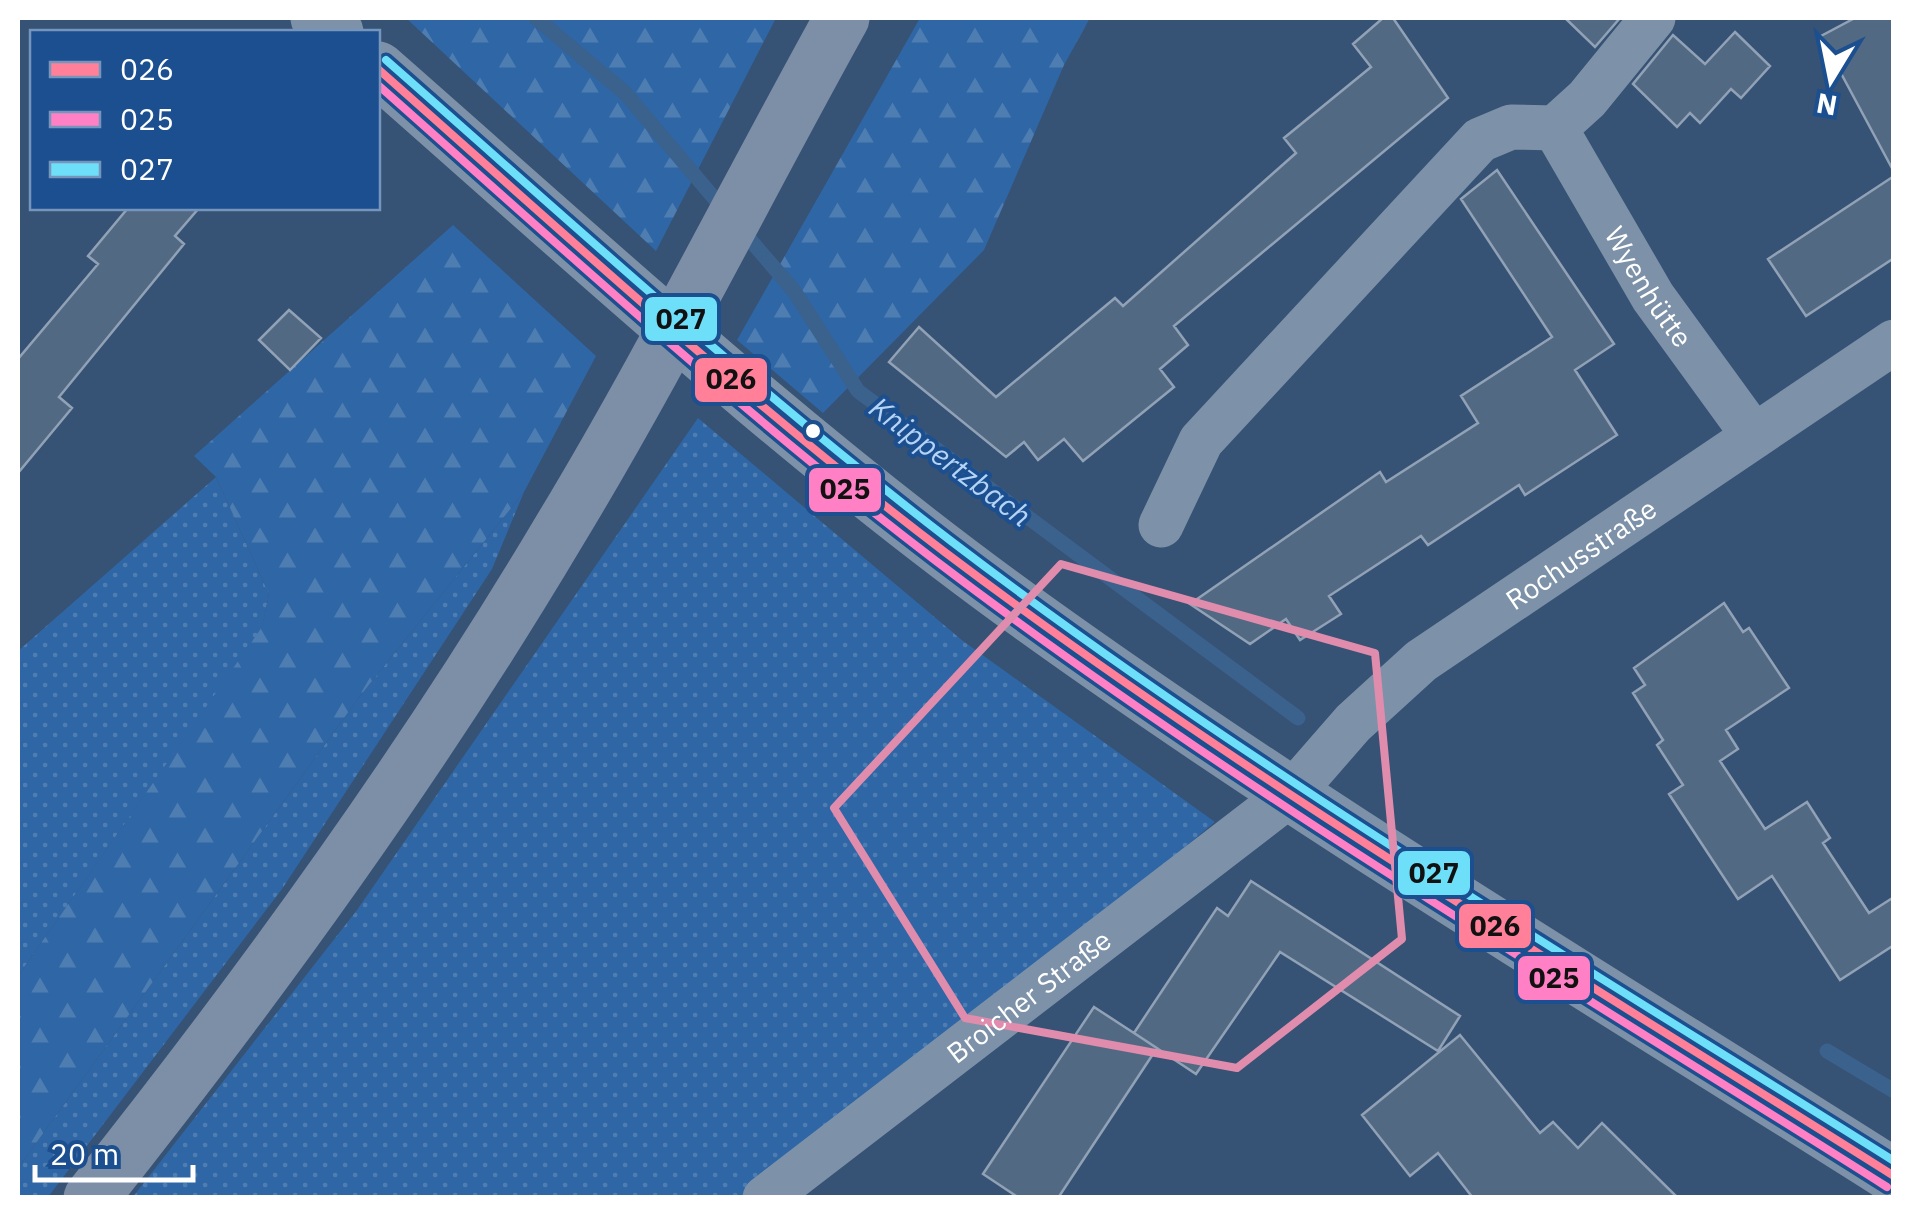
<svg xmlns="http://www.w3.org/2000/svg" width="1911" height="1215" viewBox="0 0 1911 1215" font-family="'IBM Plex Sans',sans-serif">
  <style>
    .grass { fill: url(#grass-dots) }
    .forest { fill: url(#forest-firs) }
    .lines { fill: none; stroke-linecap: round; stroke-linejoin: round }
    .stream { stroke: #3b618d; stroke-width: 15 }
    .building { fill: #526984; stroke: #92a2b6; stroke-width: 2.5 }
    .minor { stroke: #7d92a8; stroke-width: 45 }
    .tertiary { stroke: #7d92a8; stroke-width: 55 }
    .primary { stroke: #7d8ea7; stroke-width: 55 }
    .bus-1-casing { stroke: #1b4f8f; stroke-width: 15 }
    .bus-2-casing { stroke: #1b4f8f; stroke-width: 15 }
    .bus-3-casing { stroke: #1b4f8f; stroke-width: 15 }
    .bus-1 { stroke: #ff8098; stroke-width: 8 }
    .bus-2 { stroke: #ff80c5; stroke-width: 8 }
    .bus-3 { stroke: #6ddff8; stroke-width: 8 }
    .marked { fill: none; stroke: #e08cad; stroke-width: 8; stroke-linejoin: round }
    .bus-dot { fill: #fff; stroke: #1b4f8f; stroke-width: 4 }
    .labels { text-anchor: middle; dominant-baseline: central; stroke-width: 8; stroke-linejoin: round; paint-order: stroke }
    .street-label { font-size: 28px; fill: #fff; stroke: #1b4f8f }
    .water-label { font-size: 30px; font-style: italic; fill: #b5d3f5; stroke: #1b4f8f }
    .line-badge { stroke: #1b4f8f; stroke-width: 4 }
    .pale-badge-label { font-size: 28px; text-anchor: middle; font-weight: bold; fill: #111 }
  </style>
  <defs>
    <pattern id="grass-dots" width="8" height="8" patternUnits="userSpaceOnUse" patternTransform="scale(2.5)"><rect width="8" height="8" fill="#2f66a5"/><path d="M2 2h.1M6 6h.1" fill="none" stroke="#4e7db2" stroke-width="1.8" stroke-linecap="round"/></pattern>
    <pattern id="forest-firs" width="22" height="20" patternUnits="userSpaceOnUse" patternTransform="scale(2.5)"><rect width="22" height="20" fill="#2f66a5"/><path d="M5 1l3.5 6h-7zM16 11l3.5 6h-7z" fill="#4e7db2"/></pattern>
  </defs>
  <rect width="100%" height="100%" fill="#365274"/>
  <!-- grass -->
  <path class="grass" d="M 698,418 L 963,641 L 1215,822 L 765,1197 L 132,1198 L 357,910 Z
    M 216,477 L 269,594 L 262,628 L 18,976 L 18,651 Z
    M 524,492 L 492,569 L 282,889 L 48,1197 L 18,1198 L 18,1168 L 360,696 Z"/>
  <!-- forest -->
  <path class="forest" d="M 406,18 L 776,18 L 656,251 Z
    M 920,18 L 1090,18 L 1064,65 L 984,250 L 823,413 L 737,340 Z
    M 453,225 L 596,356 L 524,492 L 360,696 L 18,1168 L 18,976 L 262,627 L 269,594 L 216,477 L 194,456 Z"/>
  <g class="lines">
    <!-- stream -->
    <path class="stream" d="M 536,18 L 625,93 L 725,211
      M 740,228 L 794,291 L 858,391 L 1298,718
      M 1827,1051 L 1894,1091"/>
  </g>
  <!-- building -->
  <path class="building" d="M 1383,18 L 1393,18 L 1448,98 L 1174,326 L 1188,345 L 1160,369 L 1174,387 L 1083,461 L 1064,439 L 1038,460 L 1024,442 L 1006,457 L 889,362 L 919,327 L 996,397 L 1115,298 L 1123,306 L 1296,153 L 1284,138 L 1371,67 L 1353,44 Z
    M 1565,18 L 1620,18 L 1595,47 Z
    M 1855,18 L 1894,18 L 1894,172 L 1821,36 Z
    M 1735,32 L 1770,66 L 1741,98 L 1731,89 L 1700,123 L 1690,113 L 1677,127 L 1633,84 L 1673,35 L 1705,64 Z
    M 1497,170 L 1614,344 L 1575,370 L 1617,435 L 1525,495 L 1519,485 L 1428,545 L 1421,536 L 1329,596 L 1341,614 L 1300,640 L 1286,619 L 1250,644 L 1190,604 L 1380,472 L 1386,482 L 1478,423 L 1461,396 L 1552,337 L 1461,199 Z
    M 1894,176 L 1894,258 L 1806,316 L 1768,259 Z
    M 128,208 L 199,208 L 175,236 L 184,244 L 59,397 L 72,408 L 18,473 L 18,359 L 98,264 L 88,256 Z
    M 289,310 L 321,338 L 290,370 L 259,340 Z
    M 1724,603 L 1743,632 L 1749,628 L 1789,688 L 1726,730 L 1738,749 L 1720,761 L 1765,829 L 1807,802 L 1830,838 L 1823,843 L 1869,913 L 1894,897 L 1894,945 L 1840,980 L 1772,876 L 1738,899 L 1669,794 L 1683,785 L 1657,745 L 1663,740 L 1633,693 L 1645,685 L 1634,668 Z
    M 1251,881 L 1460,1016 L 1438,1051 L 1280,952 L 1196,1074 L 1134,1033 L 1217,908 L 1228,916 Z
    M 1094,1007 L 1157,1048 L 1058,1198 L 1019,1198 L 983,1174 Z
    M 1460,1035 L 1540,1133 L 1553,1122 L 1578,1148 L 1602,1123 L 1678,1198 L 1473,1198 L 1438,1153 L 1410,1176 L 1362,1115 Z"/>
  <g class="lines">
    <!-- minor -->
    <g class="minor">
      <path id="s1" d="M 1653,18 L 1587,99 L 1555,128 L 1653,297 L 1754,436"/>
      <path d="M 1161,525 L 1201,441 L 1480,140 L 1511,127 L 1555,128"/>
      <path id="s2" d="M 765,1198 L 1292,793 L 1353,723 L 1421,661 L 1894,342"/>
    </g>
    <!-- tertiary -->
    <path class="tertiary" d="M 318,18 L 336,32
      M 378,69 C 591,256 799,449 1030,615 C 1308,815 1604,992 1894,1176"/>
    <!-- primary -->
    <path class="primary" d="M 91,1198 C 259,987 419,767 557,535 C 659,367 747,189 842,18"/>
    <defs>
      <path id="bus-1" d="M 378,69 C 564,233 748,403 946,553 C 1248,781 1574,974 1894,1176"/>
      <path id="bus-2" d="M 378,85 C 561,247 742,413 936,561 C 1238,791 1567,984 1887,1187"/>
      <path id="bus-3" d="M 386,60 C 572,223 755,391 951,541 C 1250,769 1576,961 1894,1161"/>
    </defs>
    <!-- bus-1 casing -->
    <use href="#bus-1" class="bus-1-casing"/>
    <!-- bus-2 casing -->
    <use href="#bus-2" class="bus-2-casing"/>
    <!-- bus-3 casing -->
    <use href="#bus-3" class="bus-3-casing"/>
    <!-- bus-1 -->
    <use href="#bus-1" class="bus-1"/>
    <!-- bus-2 -->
    <use href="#bus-2" class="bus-2"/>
    <!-- bus-3 -->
    <use href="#bus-3" class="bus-3"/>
  </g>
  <!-- marked area -->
  <path class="marked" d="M 1061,564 L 1375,653 L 1402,939 L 1237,1068 L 965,1018 L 834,808 Z"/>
  <!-- markers -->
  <circle class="bus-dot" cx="813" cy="431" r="9"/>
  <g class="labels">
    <!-- street labels -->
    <g class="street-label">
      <text stroke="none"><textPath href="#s1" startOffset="332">Wyenhütte</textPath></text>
      <text stroke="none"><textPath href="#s2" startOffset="1042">Rochusstraße</textPath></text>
      <text stroke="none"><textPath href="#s2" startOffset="332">Broicher Straße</textPath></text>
    </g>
    <!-- water labels -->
    <g class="water-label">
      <text transform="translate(951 461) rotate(37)">Knippertzbach</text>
    </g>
  </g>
  <g class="line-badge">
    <rect x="643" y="295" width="76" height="48" rx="10" fill="#6ddff8"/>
    <rect x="693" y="356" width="76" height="48" rx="10" fill="#ff8098"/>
    <rect x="807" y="466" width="76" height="48" rx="10" fill="#ff80c5"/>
    <rect x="1396" y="849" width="76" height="48" rx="10" fill="#6ddff8"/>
    <rect x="1457" y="902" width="76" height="48" rx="10" fill="#ff8098"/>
    <rect x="1516" y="954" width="76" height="48" rx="10" fill="#ff80c5"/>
  </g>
  <g class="pale-badge-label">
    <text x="681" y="329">027</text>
    <text x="731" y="389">026</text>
    <text x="845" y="499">025</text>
    <text x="1434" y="883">027</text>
    <text x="1495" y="936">026</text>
    <text x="1554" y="988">025</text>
  </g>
  <!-- border -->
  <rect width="1911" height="1215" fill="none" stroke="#ffffff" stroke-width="40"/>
  <!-- legend -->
  <rect x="30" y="30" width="350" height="180" fill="#1b4f8f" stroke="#7695bc" stroke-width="2.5"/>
  <rect x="50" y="62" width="50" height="15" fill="#ff8098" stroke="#7695bc" stroke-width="2.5"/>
  <text x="120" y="80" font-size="30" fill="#ffffff">026</text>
  <rect x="50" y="112" width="50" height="15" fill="#ff80c5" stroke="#7695bc" stroke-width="2.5"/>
  <text x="120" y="130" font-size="30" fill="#ffffff">025</text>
  <rect x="50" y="162" width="50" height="15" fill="#6ddff8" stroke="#7695bc" stroke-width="2.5"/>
  <text x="120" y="180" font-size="30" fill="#ffffff">027</text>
  <!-- north arrow -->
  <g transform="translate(1831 80) rotate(190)" stroke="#1b4f8f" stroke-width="8" paint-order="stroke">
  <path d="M0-8L18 38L0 25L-18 38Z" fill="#ffffff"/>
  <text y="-15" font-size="28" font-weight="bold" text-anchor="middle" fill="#ffffff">N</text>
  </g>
  <!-- scale -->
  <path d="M35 1165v15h158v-15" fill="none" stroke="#ffffff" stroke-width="5"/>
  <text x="50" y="1165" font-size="30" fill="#ffffff" stroke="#1b4f8f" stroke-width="8" paint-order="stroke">20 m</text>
</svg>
